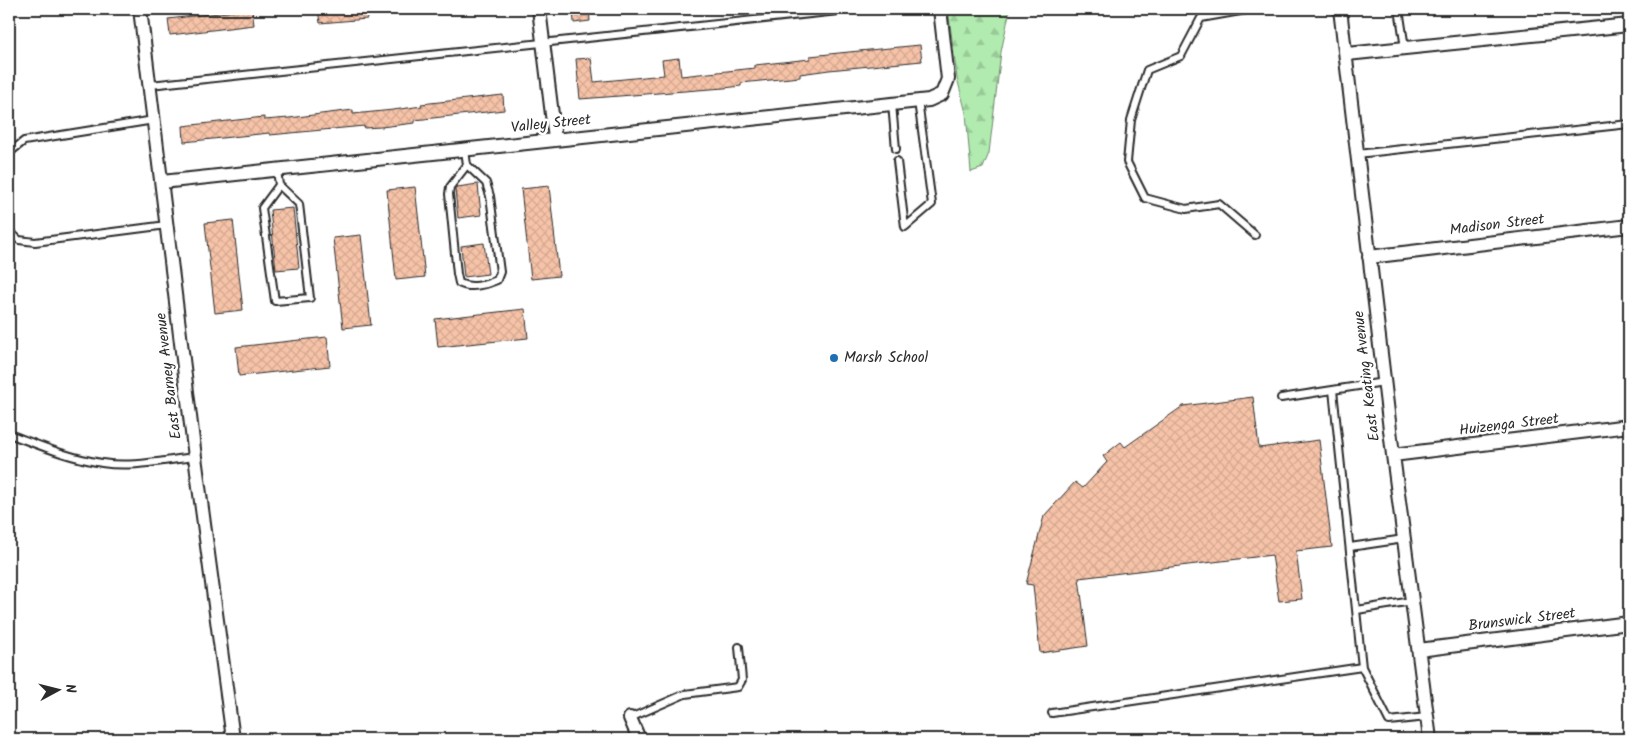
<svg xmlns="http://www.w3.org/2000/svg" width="1638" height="748" viewBox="0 0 1638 748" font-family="Kalam,sans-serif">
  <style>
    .forest { fill: url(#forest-firs); stroke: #6e8b6d }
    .building { fill: url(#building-cross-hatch); stroke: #2b2b2b }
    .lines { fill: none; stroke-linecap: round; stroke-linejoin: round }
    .lane-casing { stroke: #2b2b2b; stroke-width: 10 }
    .street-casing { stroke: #2b2b2b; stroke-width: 16 }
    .lane { stroke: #fff; stroke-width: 6 }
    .street { stroke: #fff; stroke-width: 12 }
    .poi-dot { fill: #1f6fb2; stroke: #fff; stroke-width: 2 }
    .labels { text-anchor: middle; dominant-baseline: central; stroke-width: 5; stroke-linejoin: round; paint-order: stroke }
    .street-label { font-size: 15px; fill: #2b2b2b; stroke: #fff }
    .poi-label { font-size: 15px; fill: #2b2b2b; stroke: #fff; text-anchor: start }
  </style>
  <defs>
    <pattern id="forest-firs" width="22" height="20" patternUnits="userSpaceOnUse" patternTransform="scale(1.25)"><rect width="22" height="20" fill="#b1ebaf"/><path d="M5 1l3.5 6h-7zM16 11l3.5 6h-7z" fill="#98ca97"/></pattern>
    <pattern id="building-cross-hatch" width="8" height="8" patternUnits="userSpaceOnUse" patternTransform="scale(1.25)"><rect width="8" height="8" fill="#f7c3a8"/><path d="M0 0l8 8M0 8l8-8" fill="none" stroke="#d4a891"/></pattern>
  </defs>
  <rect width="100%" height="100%" fill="#fff"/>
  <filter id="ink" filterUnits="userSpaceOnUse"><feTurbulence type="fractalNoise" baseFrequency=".02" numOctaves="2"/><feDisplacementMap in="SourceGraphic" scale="10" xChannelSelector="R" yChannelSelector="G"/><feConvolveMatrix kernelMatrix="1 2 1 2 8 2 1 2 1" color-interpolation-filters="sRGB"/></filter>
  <g filter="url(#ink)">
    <!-- forest -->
    <path class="forest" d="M 948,9 L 1010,9 L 1001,52 L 989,153 L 983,168 L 971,172 L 966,113 L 957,78 Z"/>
    <!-- building -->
    <path class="building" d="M 252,9 L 254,25 L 170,35 L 168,19 Z
      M 318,9 L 366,9 L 367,19 L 320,23 Z
      M 573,9 L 589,9 L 590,21 L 574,23 Z
      M 920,45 L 922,61 L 829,70 L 800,74 L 800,77 L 741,83 L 741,86 L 724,88 L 580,99 L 576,59 L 591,58 L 594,82 L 664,75 L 662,60 L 679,58 L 681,76 L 755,68 L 755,65 L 810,59 L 810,56 L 839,53 Z
      M 503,95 L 504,110 L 415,120 L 415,123 L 381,127 L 364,128 L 364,126 L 270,135 L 269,133 L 184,142 L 183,126 L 264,117 L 264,120 L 289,118 L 353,110 L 353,114 L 393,110 L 422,106 L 421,104 Z
      M 478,184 L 481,215 L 458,218 L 455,189 L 457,187 Z
      M 549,186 L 559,276 L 531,279 L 521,189 Z
      M 415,187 L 425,277 L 396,280 L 387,190 Z
      M 293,208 L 299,268 L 276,270 L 270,210 Z
      M 233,220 L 243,310 L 215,313 L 205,223 Z
      M 361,235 L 371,325 L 343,328 L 333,238 Z
      M 484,243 L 488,274 L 464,277 L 461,246 Z
      M 525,309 L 528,338 L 438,347 L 435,319 Z
      M 327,337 L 330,366 L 239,376 L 236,347 Z
      M 1253,397 L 1259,448 L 1319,440 L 1332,547 L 1296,551 L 1302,599 L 1279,601 L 1272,555 L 1079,578 L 1088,646 L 1040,653 L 1033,585 L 1026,584 L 1044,516 L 1075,482 L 1083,488 L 1107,462 L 1103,456 L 1121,442 L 1125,447 L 1183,406 Z"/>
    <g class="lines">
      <defs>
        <path id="lane" d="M 1252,9 L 1201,18 L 1181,56 L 1147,70 L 1131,120 L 1127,162 L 1145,198 L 1186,209 L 1219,204 L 1255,235
          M 1399,9 L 1405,48
          M 150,85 L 857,9
          M 892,104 L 896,149
          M 465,150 L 467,165 L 486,183 L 490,196 L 500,272 L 497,280 C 486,285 470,289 459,283 L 457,274 L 449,194 L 450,187 L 467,165
          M 9,153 L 24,141 L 154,120
          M 1357,154 L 1629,124
          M 897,161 L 905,227 L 932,204 L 918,101
          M 277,170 L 279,185 L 299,204 L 310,298 L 275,301 L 262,208 L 279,185
          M 9,231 L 19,240 L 35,242 L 167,225
          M 1281,398 L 1384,382
          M 9,434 C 39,445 69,458 102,463 C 132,468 165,460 195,457
          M 1350,547 L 1404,539
          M 1357,610 L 1412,601
          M 1362,667 L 1389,721 L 1427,717
          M 1052,713 L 1362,667 L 1333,390
          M 630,718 L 685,694 L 738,687 L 742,680 L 739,647"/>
        <path id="street" d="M 140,9 L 195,457 L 233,739
          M 539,9 L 555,139
          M 1340,9 L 1393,455 L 1430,739
          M 1347,54 L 1629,25
          M 162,182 L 929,100 L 942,94 L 948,79 L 940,9
          M 1369,257 L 1629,226
          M 1393,455 L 1629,426
          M 1419,650 L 1629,623
          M 630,718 L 639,739"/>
      </defs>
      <!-- lane casing -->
      <use href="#lane" class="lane-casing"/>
      <!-- street casing -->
      <use href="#street" class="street-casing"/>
      <!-- lane -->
      <use href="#lane" class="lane"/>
      <!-- street -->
      <use href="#street" class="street"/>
    </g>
  </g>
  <!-- markers -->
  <circle class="poi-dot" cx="834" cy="358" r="5"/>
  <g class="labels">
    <!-- street labels -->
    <g class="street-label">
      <text transform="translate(551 124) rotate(-6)">Valley Street</text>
      <text transform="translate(1497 225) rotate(-7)">Madison Street</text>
      <text transform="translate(169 376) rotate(-97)">East Barney Avenue</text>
      <text transform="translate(1367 376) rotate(-97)">East Keating Avenue</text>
      <text transform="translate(1509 425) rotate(-7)">Huizenga Street</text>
      <text transform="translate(1522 620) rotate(-7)">Brunswick Street</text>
    </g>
    <!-- poi labels -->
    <g class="poi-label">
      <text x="844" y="358">Marsh School</text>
    </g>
  </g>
  <!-- margin -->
  <rect width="1638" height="748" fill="none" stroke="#fff" stroke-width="30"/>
  <rect x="15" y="15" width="1608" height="718" fill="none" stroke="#2b2b2b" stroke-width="2" filter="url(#ink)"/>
  <!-- north arrow -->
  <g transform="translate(58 690) rotate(83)" stroke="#ffffff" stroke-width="4" paint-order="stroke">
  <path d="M0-4L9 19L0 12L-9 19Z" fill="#2b2b2b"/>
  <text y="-8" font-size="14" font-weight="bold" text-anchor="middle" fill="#2b2b2b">N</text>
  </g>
</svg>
